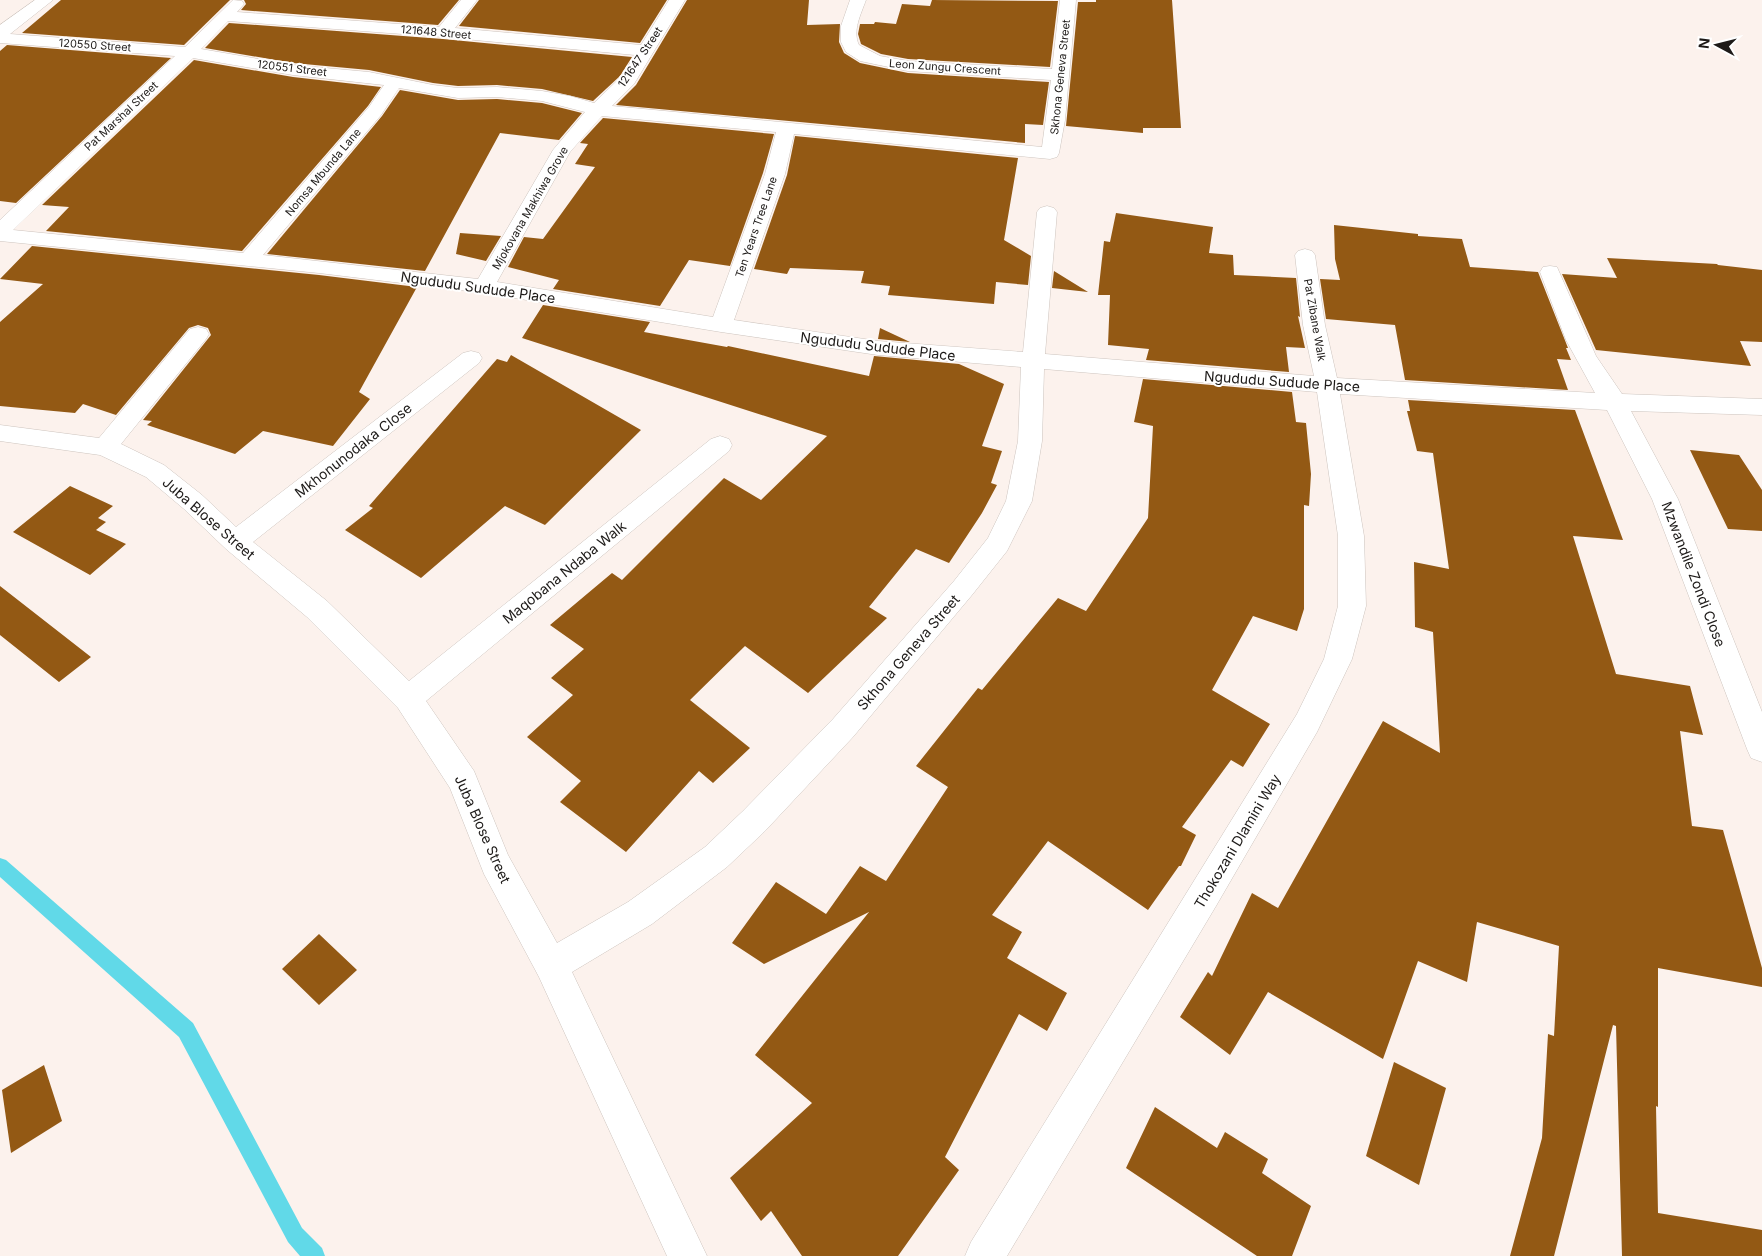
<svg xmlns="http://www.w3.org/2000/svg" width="1762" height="1256" viewBox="0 0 1762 1256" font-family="Inter,sans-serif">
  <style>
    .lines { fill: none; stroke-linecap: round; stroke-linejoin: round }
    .stream { fill: #61d9e8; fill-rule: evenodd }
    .building { fill: #935914 }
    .street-casing { stroke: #cdc4be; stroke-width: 1 }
    .street { fill: #fff; fill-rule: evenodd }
    .labels { text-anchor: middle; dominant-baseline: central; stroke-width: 4; stroke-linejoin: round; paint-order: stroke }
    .far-street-label { font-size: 11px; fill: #1d1a18; stroke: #fff }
    .street-label { font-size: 14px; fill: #1d1a18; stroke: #fff }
  </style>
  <rect width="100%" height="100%" fill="#fcf2ed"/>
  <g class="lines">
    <!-- stream -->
    <path class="stream" d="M 0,858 L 6,860 L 193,1023 L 302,1228 L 322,1248 L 325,1256 L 300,1256 L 288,1242 L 179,1037 L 0,877 Z"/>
  </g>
  <!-- building -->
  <path class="building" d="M 61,0 L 230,0 L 184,45 L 22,33 Z
    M 244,0 L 459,0 L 438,25 L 241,10 L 246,4 Z
    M 479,0 L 667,0 L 640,43 L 459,26 Z
    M 687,0 L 809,0 L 807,25 L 840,24 L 839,42 L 844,53 L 860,63 L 908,73 L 1049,82 L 1043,125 L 1025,124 L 1025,143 L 616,105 L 636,85 Z
    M 932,0 L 1058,1 L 1050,67 L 908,59 L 881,54 L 861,44 L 858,34 L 860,24 L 874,24 L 875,22 L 896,24 L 902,4 L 930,6 Z
    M 1096,0 L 1172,0 L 1181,128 L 1143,128 L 1143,133 L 1066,126 L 1078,2 L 1096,2 Z
    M 229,23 L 443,39 L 632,57 L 620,76 L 593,101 L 542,89 L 497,85 L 458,86 L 433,83 L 369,70 L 293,63 L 205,48 Z
    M 7,45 L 171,58 L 16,203 L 0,201 L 0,51 Z
    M 194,60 L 293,77 L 381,87 L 368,106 L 242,251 L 46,231 L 69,207 L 42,205 Z
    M 400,90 L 458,100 L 497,99 L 542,103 L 582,113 L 559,140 L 500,133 L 425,271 L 267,254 L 382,116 Z
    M 603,118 L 774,134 L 763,173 L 730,266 L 689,260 L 660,306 L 553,289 L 559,280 L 508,267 L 524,237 L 543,239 L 595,167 L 575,164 L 588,144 L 580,143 Z
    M 795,136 L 1018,158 L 1004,240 L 1031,256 L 1028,285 L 996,282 L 994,304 L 888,295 L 890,286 L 861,283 L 864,271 L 790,268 L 787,274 L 754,269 L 787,175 Z
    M 1116,213 L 1213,227 L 1209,253 L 1233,255 L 1234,275 L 1296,278 L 1300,317 L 1298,316 L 1305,348 L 1286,347 L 1289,372 L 1146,360 L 1149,349 L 1108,345 L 1110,295 L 1098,295 L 1104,241 L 1110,242 Z
    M 1334,225 L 1418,234 L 1418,236 L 1462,239 L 1470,267 L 1538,272 L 1568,348 L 1566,348 L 1571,360 L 1557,359 L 1568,390 L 1405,380 L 1395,325 L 1326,319 L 1320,279 L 1340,280 L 1335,259 Z
    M 460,233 L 501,236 L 486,261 L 456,254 Z
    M 32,246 L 319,275 L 417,287 L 359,392 L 370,399 L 333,446 L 263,431 L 235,454 L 147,425 L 152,421 L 143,420 L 211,335 L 208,328 L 198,325 L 189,328 L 116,415 L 83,404 L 75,413 L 0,406 L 0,322 L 43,284 L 0,279 Z
    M 1607,258 L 1717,264 L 1718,265 L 1762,270 L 1762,342 L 1740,341 L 1751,366 L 1596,350 L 1562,274 L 1617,278 Z
    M 1054,271 L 1088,292 L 1052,288 Z
    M 543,305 L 650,322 L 644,332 L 727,347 L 728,346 L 869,376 L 874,356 L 959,364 L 1004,384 L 982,446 L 1002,451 L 991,483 L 997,485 L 982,513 L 949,563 L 916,549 L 869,607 L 887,618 L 808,693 L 745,646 L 690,700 L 750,748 L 713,783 L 699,771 L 626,852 L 560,802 L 581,781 L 527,737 L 573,695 L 551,678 L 584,649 L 550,625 L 612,573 L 622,580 L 724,478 L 761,500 L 827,436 L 522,338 Z
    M 880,328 L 910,342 L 878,339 Z
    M 511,355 L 641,430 L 545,525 L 505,506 L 421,578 L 345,530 L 373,508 L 369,506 L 497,359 L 507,362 Z
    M 1143,379 L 1292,392 L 1296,422 L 1306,423 L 1311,474 L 1309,506 L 1304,505 L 1304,609 L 1297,631 L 1253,616 L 1212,690 L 1270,724 L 1243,767 L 1231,760 L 1182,827 L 1196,835 L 1181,866 L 1179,866 L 1148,910 L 1048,841 L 992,915 L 1022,932 L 1007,958 L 1067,993 L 1047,1031 L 1019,1014 L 945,1157 L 959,1170 L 898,1256 L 802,1256 L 771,1211 L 761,1221 L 730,1178 L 812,1103 L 755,1055 L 869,912 L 764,964 L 732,943 L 776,882 L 826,914 L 860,866 L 886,881 L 948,787 L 916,766 L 978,688 L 982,690 L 1058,598 L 1086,611 L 1148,518 L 1153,426 L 1134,422 Z
    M 1408,400 L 1575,410 L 1623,540 L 1573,536 L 1616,674 L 1690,686 L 1703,735 L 1680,731 L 1692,826 L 1723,830 L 1762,968 L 1762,987 L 1658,968 L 1658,1107 L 1656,1106 L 1658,1213 L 1762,1230 L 1762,1256 L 1622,1256 L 1616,1026 L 1613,1025 L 1554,1256 L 1510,1256 L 1542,1138 L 1548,1034 L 1554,1036 L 1559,946 L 1477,922 L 1467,982 L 1418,961 L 1383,1059 L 1268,992 L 1230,1055 L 1180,1017 L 1208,972 L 1212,976 L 1252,893 L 1278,908 L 1383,721 L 1440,753 L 1433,632 L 1415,627 L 1414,562 L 1449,569 L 1433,453 L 1417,451 L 1407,411 L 1410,411 Z
    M 1690,450 L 1739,455 L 1762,490 L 1762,531 L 1728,529 Z
    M 70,486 L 113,506 L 98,518 L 106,522 L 96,530 L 126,544 L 90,575 L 13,532 Z
    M 0,586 L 91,657 L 59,682 L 0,635 Z
    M 319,934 L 357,970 L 319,1005 L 282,969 Z
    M 1394,1062 L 1446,1088 L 1419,1185 L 1366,1156 Z
    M 44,1065 L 62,1121 L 11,1153 L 2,1090 Z
    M 1155,1107 L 1217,1148 L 1225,1132 L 1268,1159 L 1262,1173 L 1311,1206 L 1292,1256 L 1257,1256 L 1126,1168 Z"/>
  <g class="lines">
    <defs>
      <path id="street" d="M 35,0 L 53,0 L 10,34 L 185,47 L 233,0 L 242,1 L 244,4 L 237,12 L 439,27 L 461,0 L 477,0 L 455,28 L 641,45 L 669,0 L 685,0 L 634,84 L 612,106 L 1042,147 L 1051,80 L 908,71 L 860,61 L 846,52 L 841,42 L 841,26 L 850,0 L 866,0 C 861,14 852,31 859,45 L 880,56 L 908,61 L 1052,69 L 1060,0 L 1076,0 L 1065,120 L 1059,153 L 1057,157 L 1050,159 L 794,134 L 785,174 L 734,320 L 878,341 L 1023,352 L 1037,212 L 1040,208 L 1047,206 L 1054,208 L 1057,212 L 1045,354 L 1314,376 L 1303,325 L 1295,255 L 1298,251 L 1305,249 L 1312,251 L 1315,255 L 1325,325 L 1337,378 L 1595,393 L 1566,340 L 1540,272 L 1543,267 L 1550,266 L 1557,267 L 1596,356 L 1622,394 L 1762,399 L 1762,415 L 1631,411 L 1678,499 L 1762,712 L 1762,762 L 1751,758 L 1747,749 L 1652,499 L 1607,410 L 1340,394 L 1364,536 L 1366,606 L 1352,659 L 1317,732 L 1216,906 L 1007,1256 L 965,1256 L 971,1242 L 1297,714 L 1324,659 L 1338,606 L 1338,536 L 1317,392 L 1044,369 L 1042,441 L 1032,501 L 1007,551 L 972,595 L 853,737 L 765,831 L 727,867 L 652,924 L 572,972 L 707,1256 L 667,1256 L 539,977 L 484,874 L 450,788 L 398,708 L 307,617 L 226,549 L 184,509 L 146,477 L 100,455 L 0,441 L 0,425 L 99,438 L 190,329 L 198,327 L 206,329 L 209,334 L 206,339 L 121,444 L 164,465 L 202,495 L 236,527 L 463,353 L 471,351 L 479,353 L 482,358 L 479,363 L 253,542 L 327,601 L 409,681 L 711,439 L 720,436 L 729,439 L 732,445 L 729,451 L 426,701 L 474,771 L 508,855 L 557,943 L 628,902 L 705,847 L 743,811 L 833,719 L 954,581 L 988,538 L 1006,501 L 1018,441 L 1021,367 L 878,355 L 721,332 L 484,293 L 319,273 L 0,241 L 0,220 L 175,56 L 0,43 L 0,25 ZM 228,21 L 443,37 L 635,55 L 621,77 L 594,103 L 570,96 L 542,91 L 497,87 L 458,88 L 433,85 L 369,72 L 293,65 L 201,49 ZM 193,58 L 293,75 L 384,85 L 369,107 L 243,253 L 13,230 ZM 399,88 L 458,98 L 497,97 L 542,101 L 585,112 L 553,150 L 478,279 L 263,255 L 381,115 ZM 602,116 L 776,132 L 765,174 L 713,317 L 497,282 L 570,152 Z"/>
    </defs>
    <!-- street casing -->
    <use href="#street" class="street-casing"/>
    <!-- street -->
    <use href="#street" class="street"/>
  </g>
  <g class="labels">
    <!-- far-street labels -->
    <g class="far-street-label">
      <text transform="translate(436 32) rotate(5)">121648 Street</text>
      <text transform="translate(95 45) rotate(4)">120550 Street</text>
      <text transform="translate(640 57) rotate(-56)">121647 Street</text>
      <text transform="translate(945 67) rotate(4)">Leon Zungu Crescent</text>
      <text transform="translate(292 68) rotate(7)">120551 Street</text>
      <text transform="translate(1060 77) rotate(-84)">Skhona Geneva Street</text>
      <text transform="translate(121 116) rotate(-43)">Pat Marshal Street</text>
      <text transform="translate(323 172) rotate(-50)">Nomsa Mbunda Lane</text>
      <text transform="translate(530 208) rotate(-60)">Mjokovana Makhiwa Grove</text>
      <text transform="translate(756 227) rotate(-71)">Ten Years Tree Lane</text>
      <text transform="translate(1315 320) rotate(80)">Pat Zibane Walk</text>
    </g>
    <!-- street labels -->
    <g class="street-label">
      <text transform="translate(478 287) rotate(8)">Ngududu Sudude Place</text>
      <text transform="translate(878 346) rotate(7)">Ngududu Sudude Place</text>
      <text transform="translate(1282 381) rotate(4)">Ngududu Sudude Place</text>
      <text transform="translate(353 450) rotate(-38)">Mkhonunodaka Close</text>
      <text transform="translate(209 518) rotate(41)">Juba Blose Street</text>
      <text transform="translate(564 572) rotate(-39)">Maqobana Ndaba Walk</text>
      <text transform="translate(1694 574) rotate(69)">Mzwandile Zondi Close</text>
      <text transform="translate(908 652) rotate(-49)">Skhona Geneva Street</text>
      <text transform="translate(483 829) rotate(66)">Juba Blose Street</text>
      <text transform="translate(1237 841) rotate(-59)">Thokozani Dlamini Way</text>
    </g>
  </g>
  <!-- north arrow -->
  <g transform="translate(1717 45) rotate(277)" stroke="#ffffff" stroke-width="4" paint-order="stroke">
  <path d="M0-4L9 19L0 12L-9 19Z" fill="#1d1a18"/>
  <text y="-8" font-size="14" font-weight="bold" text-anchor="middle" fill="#1d1a18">N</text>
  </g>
</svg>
